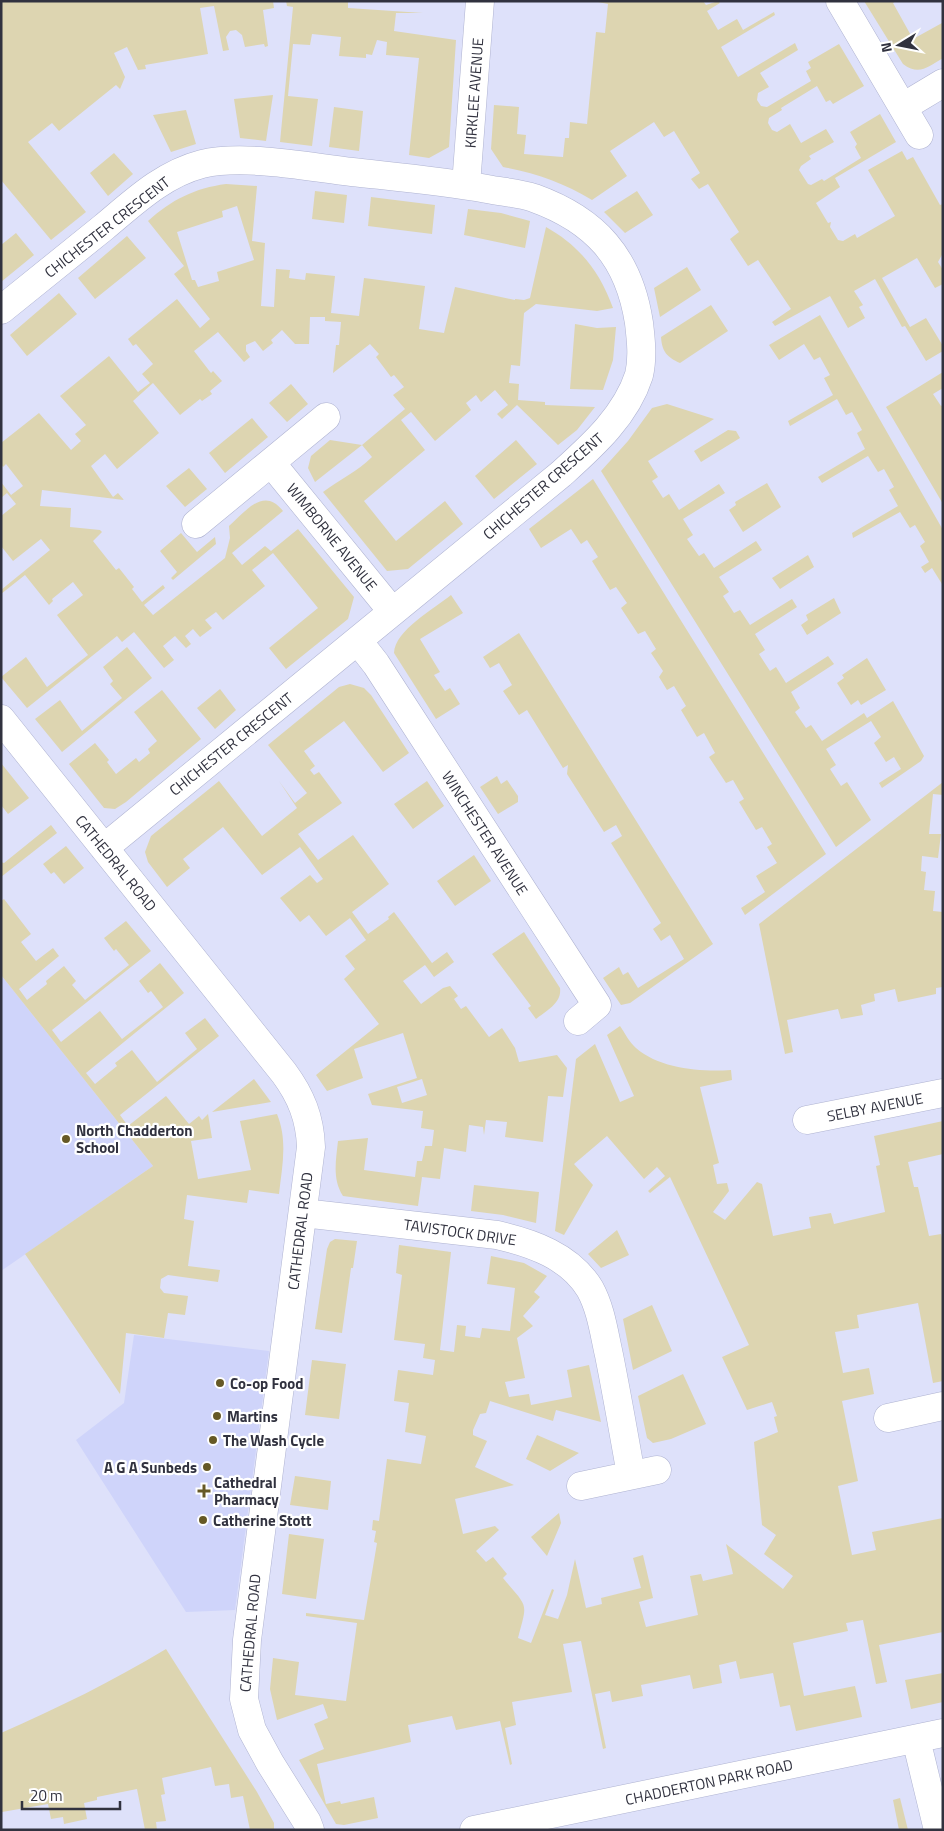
<svg xmlns="http://www.w3.org/2000/svg" width="944" height="1831" viewBox="0 0 944 1831" font-family="'Titillium Web',sans-serif">
  <style>
    .built { fill: #cfd4fa }
    .green { fill: #ddd5b1; fill-rule: evenodd }
    .lines { fill: none; stroke-linecap: round; stroke-linejoin: round }
    .minor-casing { stroke: #afb3d1; stroke-width: 29 }
    .minor { stroke: #fff; stroke-width: 28 }
    .poi-dot { fill: #665926; stroke: #fff; stroke-width: 2 }
    .labels { text-anchor: middle; dominant-baseline: central; stroke-width: 4.5; stroke-linejoin: round; paint-order: stroke }
    .street-label { font-size: 15px; fill: #31323f; stroke: #fff }
    .poi-label { font-size: 15px; font-weight: bold; fill: #31323f; stroke: #fff; text-anchor: start }
  </style>
  <rect width="100%" height="100%" fill="#dee1fa"/>
  <!-- built -->
  <path class="built" d="M 1,975 L 153,1166 L 1,1271 Z
    M 134,1335 L 269,1351 L 235,1610 L 186,1612 L 76,1440 L 124,1403 Z"/>
  <!-- green -->
  <path class="green" d="M 1,1 L 273,1 L 274,8 L 263,10 L 268,46 L 265,47 L 264,44 L 245,47 L 242,35 L 236,30 L 230,31 L 226,37 L 229,50 L 223,51 L 214,6 L 200,8 L 208,54 L 145,65 L 146,69 L 138,70 L 127,47 L 114,53 L 125,77 L 120,89 L 116,85 L 59,131 L 52,123 L 28,142 L 86,212 L 51,240 L 1,180 Z
    M 286,1 L 348,1 L 348,8 L 423,13 L 396,13 L 394,31 L 456,40 L 449,147 L 429,158 L 409,155 L 419,58 L 386,55 L 387,42 L 377,40 L 372,55 L 366,54 L 366,58 L 339,56 L 341,37 L 312,34 L 310,45 L 293,44 L 288,96 L 318,99 L 312,146 L 280,142 L 293,7 L 287,6 Z
    M 593,1 L 703,1 L 706,5 L 718,1 L 720,3 L 707,11 L 718,30 L 737,19 L 743,30 L 774,12 L 775,15 L 721,47 L 738,77 L 795,43 L 798,50 L 760,73 L 769,87 L 758,93 L 757,100 L 761,106 L 767,107 L 811,81 L 806,71 L 811,68 L 808,62 L 839,44 L 864,86 L 833,104 L 830,100 L 826,102 L 817,86 L 781,108 L 782,110 L 769,118 L 768,123 L 772,130 L 777,132 L 790,124 L 801,143 L 826,129 L 834,142 L 809,156 L 811,159 L 801,166 L 799,170 L 808,184 L 811,185 L 822,179 L 824,181 L 861,158 L 855,147 L 857,144 L 850,132 L 880,114 L 896,142 L 835,178 L 840,187 L 816,203 L 828,223 L 831,222 L 830,227 L 838,240 L 843,241 L 855,234 L 857,238 L 895,216 L 868,170 L 902,151 L 907,160 L 913,157 L 940,205 L 943,204 L 943,253 L 938,262 L 943,270 L 943,284 L 935,288 L 917,258 L 882,278 L 910,327 L 926,318 L 943,346 L 943,351 L 926,361 L 905,326 L 902,327 L 875,279 L 854,291 L 863,305 L 859,307 L 865,318 L 848,328 L 830,296 L 775,326 L 772,322 L 791,309 L 758,260 L 748,266 L 730,239 L 739,232 L 708,184 L 699,189 L 691,179 L 700,173 L 674,131 L 664,137 L 654,122 L 610,151 L 627,176 L 592,200 C 564,183 536,173 503,167 L 491,149 L 494,105 L 519,107 L 517,134 L 526,135 L 524,154 L 563,157 L 565,138 L 569,138 L 570,122 L 587,124 L 596,32 L 605,33 L 608,4 Z
    M 864,1 L 896,1 L 893,3 L 913,39 L 942,23 L 943,58 C 928,67 919,76 903,64 Z
    M 273,95 L 266,141 L 240,138 L 234,99 Z
    M 334,107 L 363,111 L 359,151 L 329,147 Z
    M 186,110 L 196,144 L 171,152 L 153,115 Z
    M 114,153 L 133,174 L 108,196 L 90,173 Z
    M 226,184 L 257,186 L 252,241 L 265,243 L 261,306 L 274,307 L 276,269 L 290,270 L 289,278 L 305,280 L 306,273 L 335,276 L 331,313 L 359,316 L 364,278 L 425,286 L 419,329 L 444,333 L 455,287 L 515,300 L 515,299 L 524,300 L 530,298 L 546,227 C 580,246 600,272 613,308 L 597,311 L 536,304 L 524,313 L 520,366 L 511,365 L 509,383 L 519,384 L 518,400 L 545,402 L 545,405 L 595,407 L 577,430 L 558,445 L 517,405 L 502,419 L 497,414 L 508,405 L 495,390 L 481,402 L 476,395 L 466,403 L 471,410 L 435,441 L 411,412 L 401,420 L 425,450 L 364,501 L 396,541 L 445,501 L 463,524 L 408,569 L 387,571 L 323,492 C 340,479 357,472 372,457 L 362,445 L 315,482 L 308,468 L 311,456 L 330,440 L 362,445 L 405,409 L 393,395 L 404,387 L 394,375 L 391,377 L 376,357 L 379,354 L 370,344 L 333,373 L 336,345 L 339,345 L 341,322 L 325,321 L 325,317 L 310,317 L 309,344 L 295,344 L 282,330 L 271,340 L 273,343 L 263,351 L 255,341 L 246,345 L 246,351 L 250,357 L 244,362 L 218,332 L 194,351 L 211,373 L 213,371 L 222,381 L 210,391 L 212,394 L 202,401 L 200,399 L 180,415 L 153,383 L 133,401 L 159,433 L 117,469 L 105,454 L 91,466 L 113,497 L 118,493 L 124,500 L 42,490 L 40,506 L 71,508 L 70,527 L 100,530 L 102,532 L 93,541 L 116,570 L 119,568 L 134,587 L 132,589 L 142,602 L 163,585 L 165,588 L 144,605 L 153,615 L 225,558 L 230,538 L 229,526 C 246,511 264,486 283,511 L 232,553 L 242,565 L 265,546 L 271,551 L 298,529 L 354,597 L 348,619 L 286,669 L 269,648 L 318,608 L 273,553 L 252,570 L 265,586 L 223,620 L 216,612 L 205,620 L 212,628 L 200,637 L 193,629 L 185,636 L 191,644 L 186,648 L 175,636 L 163,646 L 174,660 L 164,668 L 134,632 L 122,642 L 117,636 L 27,708 L 1,677 L 26,657 L 47,687 L 88,655 L 57,615 L 83,595 L 73,582 L 52,599 L 53,601 L 49,605 L 25,575 L 1,594 L 1,590 L 50,550 L 41,539 L 13,561 L 1,546 L 1,516 L 16,504 L 7,493 L 1,498 L 1,482 L 11,495 L 23,486 L 6,464 L 3,467 L 1,464 L 1,443 L 39,413 L 71,450 L 81,441 L 75,434 L 86,425 L 60,396 L 109,356 L 138,392 L 150,383 L 142,374 L 153,364 L 136,344 L 133,346 L 128,339 L 177,299 L 200,328 L 210,319 L 174,274 L 184,266 L 148,221 C 171,200 195,188 226,184 ZM 237,206 L 254,260 L 217,272 L 219,281 L 198,287 L 195,280 L 192,280 L 177,232 L 223,217 L 222,211 Z
    M 315,191 L 347,195 L 344,223 L 312,219 Z
    M 637,191 L 653,215 L 625,233 L 604,212 Z
    M 371,197 L 435,205 L 432,234 L 368,226 Z
    M 468,209 L 501,213 L 530,221 L 525,248 L 464,235 Z
    M 16,233 L 34,255 L 1,282 L 1,245 Z
    M 127,236 L 146,258 L 95,299 L 78,278 Z
    M 687,267 L 701,290 L 660,317 L 654,288 Z
    M 59,293 L 77,314 L 27,356 L 10,335 Z
    M 711,305 L 728,331 L 680,363 C 667,357 662,352 661,337 Z
    M 820,315 L 943,530 L 942,584 L 932,568 L 925,573 L 921,567 L 929,562 L 920,546 L 925,542 L 915,525 L 910,528 L 900,512 L 853,538 L 852,533 L 898,506 L 889,490 L 894,487 L 884,469 L 878,472 L 868,456 L 822,483 L 818,477 L 865,449 L 857,433 L 862,430 L 852,412 L 846,415 L 837,399 L 790,426 L 788,421 L 833,395 L 824,378 L 830,375 L 820,357 L 814,360 L 804,344 L 779,360 L 769,345 Z
    M 575,324 L 597,328 L 616,327 L 613,360 L 603,390 L 570,389 Z
    M 943,372 L 943,388 L 933,394 L 941,406 L 943,405 L 943,504 L 886,407 Z
    M 291,384 L 308,404 L 287,422 L 269,403 Z
    M 667,404 L 714,419 L 648,461 L 658,477 L 652,481 L 663,498 L 669,494 L 679,510 L 719,484 L 725,493 L 683,519 L 693,535 L 687,539 L 699,556 L 704,553 L 714,568 L 756,541 L 762,550 L 719,577 L 729,592 L 723,596 L 734,613 L 740,610 L 750,625 L 792,599 L 797,607 L 755,634 L 765,650 L 759,654 L 770,671 L 776,667 L 786,683 L 828,656 L 834,664 L 791,692 L 800,708 L 795,712 L 806,728 L 811,725 L 822,741 L 864,713 L 867,718 L 893,701 L 924,756 L 921,761 L 882,788 L 879,783 L 901,769 L 894,757 L 886,762 L 874,743 L 881,737 L 871,721 L 826,749 L 836,765 L 830,769 L 841,786 L 847,782 L 871,820 L 836,847 L 601,471 L 628,441 L 652,408 Z
    M 252,418 L 268,437 L 225,473 L 209,453 Z
    M 728,430 L 736,431 L 740,438 L 701,462 L 694,451 Z
    M 516,440 L 537,464 L 494,499 L 475,476 Z
    M 189,468 L 207,489 L 185,507 L 166,486 Z
    M 593,479 L 826,854 L 745,915 L 741,908 L 765,892 L 756,876 L 777,863 L 767,847 L 772,844 L 762,827 L 756,830 L 739,802 L 744,799 L 733,780 L 726,783 L 709,757 L 715,753 L 704,733 L 697,737 L 681,710 L 686,706 L 674,686 L 667,690 L 659,677 L 663,671 L 651,653 L 656,649 L 645,631 L 638,634 L 621,608 L 627,603 L 616,587 L 610,590 L 592,561 L 598,557 L 587,540 L 581,544 L 571,529 L 541,548 L 529,529 Z
    M 767,483 L 781,507 L 743,532 L 729,510 L 736,505 L 735,502 Z
    M 181,533 L 197,552 L 215,537 L 216,544 L 173,580 L 171,578 L 177,572 L 160,551 Z
    M 808,555 L 814,567 L 780,589 L 772,578 Z
    M 451,595 L 463,613 L 420,639 L 440,672 L 434,675 L 445,691 L 450,688 L 460,704 L 436,719 L 394,653 C 395,630 434,609 451,595 Z
    M 834,598 L 841,613 L 807,635 L 801,625 L 808,620 L 806,615 Z
    M 519,633 L 713,944 L 630,1003 L 621,1005 L 603,978 L 619,967 L 623,975 L 628,972 L 638,988 L 684,959 L 670,935 L 661,941 L 653,929 L 661,923 L 611,843 L 622,836 L 616,825 L 604,832 L 567,774 L 568,765 L 563,768 L 527,710 L 519,715 L 503,691 L 512,685 L 499,663 L 490,668 L 483,657 Z
    M 127,647 L 152,678 L 62,752 L 35,719 L 60,700 L 82,731 L 122,698 L 110,684 L 113,681 L 103,667 Z
    M 867,658 L 886,690 L 861,705 L 858,700 L 851,705 L 837,683 L 844,678 L 842,675 Z
    M 350,684 L 364,688 L 371,695 L 409,753 L 383,772 L 344,721 L 304,751 L 315,766 L 310,770 L 314,775 L 319,772 L 342,803 L 298,834 L 318,860 L 353,835 L 389,884 L 352,912 L 368,934 L 389,919 L 388,917 L 394,912 L 432,963 L 447,952 L 454,962 L 434,977 L 425,965 L 403,981 L 421,1004 L 443,988 L 450,986 L 458,996 L 454,999 L 461,1009 L 466,1006 L 489,1037 L 502,1028 L 515,1048 L 519,1062 L 557,1055 L 567,1068 L 563,1097 L 548,1096 L 543,1142 L 505,1137 L 507,1122 L 486,1120 L 484,1135 L 483,1127 L 469,1125 L 466,1152 L 444,1148 L 440,1179 L 422,1177 L 418,1206 L 343,1196 C 332,1179 336,1160 338,1141 L 368,1138 L 364,1170 L 415,1177 L 417,1161 L 422,1161 L 425,1146 L 432,1146 L 434,1130 L 421,1128 L 423,1111 L 372,1105 L 368,1094 L 417,1078 L 403,1033 L 354,1049 L 363,1078 L 327,1091 L 316,1075 L 379,1024 L 344,979 L 355,969 L 345,956 L 366,940 L 350,918 L 326,936 L 309,915 L 300,922 L 280,898 L 310,875 L 317,883 L 323,879 L 300,847 L 262,875 L 223,827 L 183,859 L 190,868 L 167,887 L 148,862 L 145,852 L 151,836 L 219,781 L 262,836 L 297,808 L 279,781 L 295,803 L 307,793 L 268,745 L 339,687 ZM 422,1079 L 427,1095 L 402,1103 L 397,1087 Z
    M 220,689 L 236,710 L 215,729 L 197,708 Z
    M 162,690 L 201,739 L 126,802 L 115,809 L 104,808 L 69,764 L 95,743 L 109,760 L 107,762 L 116,774 L 136,758 L 139,762 L 150,753 L 148,749 L 157,741 L 134,712 Z
    M 1,763 L 29,798 L 8,814 L 1,805 Z
    M 497,776 L 501,784 L 507,780 L 518,796 L 518,802 L 498,814 L 480,787 Z
    M 427,781 L 444,806 L 413,829 L 394,804 Z
    M 943,782 L 943,795 L 933,794 L 929,834 L 941,834 L 938,858 L 922,856 L 921,871 L 926,872 L 924,890 L 935,891 L 933,911 L 943,912 L 943,987 L 936,988 L 936,994 L 898,1002 L 895,989 L 874,994 L 875,1001 L 861,1005 L 863,1015 L 841,1019 L 838,1009 L 787,1020 L 793,1052 L 785,1054 L 759,924 Z
    M 51,825 L 57,833 L 1,877 L 1,862 L 4,863 Z
    M 66,846 L 84,868 L 64,884 L 54,872 L 51,874 L 43,864 Z
    M 474,855 L 491,881 L 455,906 L 437,881 Z
    M 4,899 L 31,934 L 21,942 L 36,961 L 53,948 L 59,956 L 19,989 L 27,1000 L 47,984 L 46,981 L 64,966 L 76,981 L 72,985 L 85,1000 L 129,965 L 116,949 L 114,951 L 104,938 L 126,921 L 151,951 L 52,1030 L 61,1042 L 100,1011 L 122,1039 L 163,1007 L 151,991 L 148,993 L 139,981 L 160,963 L 184,993 L 86,1073 L 95,1084 L 117,1066 L 115,1063 L 132,1050 L 157,1082 L 197,1049 L 185,1033 L 205,1018 L 219,1036 L 120,1115 L 128,1126 L 166,1096 L 189,1124 L 199,1116 L 202,1120 L 208,1114 L 212,1138 L 191,1141 L 198,1179 L 251,1170 L 240,1121 L 277,1114 C 288,1141 282,1167 279,1194 L 249,1190 L 247,1203 L 187,1195 L 184,1219 L 194,1221 L 188,1266 L 220,1270 L 218,1282 L 168,1275 L 161,1279 L 160,1288 L 164,1293 L 188,1296 L 185,1315 L 168,1313 L 164,1338 L 126,1333 L 120,1394 L 25,1254 L 153,1166 L 1,975 L 1,901 Z
    M 524,932 L 560,988 C 562,1003 547,1010 536,1019 L 528,1008 L 531,1006 L 492,954 Z
    M 620,1026 C 625,1033 629,1042 636,1048 C 660,1069 701,1072 731,1070 L 732,1080 L 700,1087 L 719,1163 L 713,1165 L 717,1184 L 727,1183 L 729,1191 L 713,1212 L 725,1220 L 757,1182 L 762,1184 L 773,1236 L 811,1228 L 809,1217 L 831,1213 L 834,1224 L 885,1212 L 876,1166 L 880,1165 L 874,1136 L 943,1121 L 943,1154 L 908,1162 L 914,1187 L 918,1187 L 929,1236 L 941,1234 L 943,1242 L 943,1381 L 933,1383 L 918,1303 L 857,1315 L 859,1328 L 835,1332 L 843,1373 L 869,1368 L 874,1394 L 842,1401 L 858,1481 L 838,1486 L 852,1555 L 876,1550 L 872,1532 L 943,1518 L 943,1632 L 879,1645 L 887,1682 L 876,1684 L 863,1620 L 846,1623 L 848,1631 L 793,1643 L 804,1696 L 855,1686 L 862,1717 L 796,1731 L 790,1705 L 780,1707 L 773,1673 L 740,1679 L 736,1661 L 719,1665 L 722,1683 L 693,1689 L 690,1675 L 641,1685 L 643,1696 L 612,1702 L 610,1691 L 595,1694 L 606,1748 L 603,1749 L 581,1641 L 563,1644 L 572,1692 L 512,1702 L 516,1725 L 505,1728 L 512,1764 L 510,1765 L 500,1721 L 456,1730 L 452,1716 L 408,1725 L 411,1742 L 317,1764 L 326,1804 L 340,1801 L 341,1804 L 374,1797 L 378,1818 L 344,1825 L 336,1824 L 299,1760 L 324,1749 L 314,1724 L 328,1718 L 323,1704 L 277,1720 L 270,1689 L 273,1658 L 299,1662 L 295,1695 L 346,1701 L 357,1623 L 306,1616 L 306,1613 L 364,1620 L 377,1543 L 374,1542 L 376,1531 L 372,1530 L 373,1520 L 379,1521 L 387,1459 L 421,1464 L 426,1436 L 405,1432 L 409,1403 L 394,1401 L 398,1370 L 433,1375 L 435,1360 L 423,1358 L 425,1344 L 394,1340 L 402,1275 L 396,1273 L 399,1245 L 451,1252 L 440,1350 L 454,1352 L 457,1325 L 466,1326 L 465,1336 L 480,1338 L 482,1328 L 510,1331 L 515,1288 L 487,1284 L 491,1256 L 524,1263 L 547,1276 L 534,1292 L 540,1297 L 523,1316 L 533,1326 L 517,1338 L 525,1378 L 505,1382 L 509,1397 L 529,1394 L 531,1405 L 572,1397 L 567,1370 L 589,1365 L 601,1422 L 556,1410 L 553,1421 L 490,1401 L 486,1413 L 480,1414 L 473,1430 L 473,1435 L 487,1441 L 475,1467 L 514,1485 L 455,1499 L 463,1534 L 495,1526 L 499,1530 L 476,1551 L 486,1562 L 493,1557 L 507,1574 L 503,1578 C 528,1608 528,1601 518,1638 L 531,1643 L 552,1589 L 554,1590 L 545,1615 L 558,1619 L 567,1595 L 575,1559 L 586,1608 L 602,1604 L 601,1598 L 641,1588 L 633,1558 L 643,1555 L 653,1598 L 639,1602 L 646,1627 L 698,1615 L 690,1576 L 701,1574 L 703,1581 L 733,1574 L 726,1544 L 783,1589 L 793,1576 L 764,1554 L 776,1535 L 762,1525 L 754,1442 L 778,1432 L 774,1417 L 777,1416 L 772,1402 L 747,1410 L 722,1357 L 749,1345 L 670,1177 L 650,1193 L 648,1191 L 665,1176 L 657,1167 L 644,1179 L 607,1136 L 574,1164 L 593,1185 L 564,1235 L 555,1231 L 576,1059 L 595,1044 L 620,1102 L 634,1096 L 607,1035 Z
    M 254,1079 L 271,1102 L 212,1112 Z
    M 474,1185 L 539,1192 L 536,1223 L 503,1215 L 471,1211 Z
    M 617,1230 L 629,1255 L 601,1268 L 588,1254 Z
    M 335,1239 L 357,1241 L 353,1268 L 351,1268 L 342,1333 L 315,1329 L 327,1249 L 330,1242 Z
    M 652,1305 L 672,1351 L 633,1370 L 623,1319 Z
    M 312,1360 L 346,1364 L 339,1419 L 305,1415 Z
    M 683,1374 L 706,1424 L 671,1439 L 653,1443 L 647,1438 L 638,1396 Z
    M 537,1435 L 579,1453 L 550,1471 L 526,1459 Z
    M 295,1476 L 331,1481 L 328,1510 L 290,1505 Z
    M 559,1513 L 561,1523 L 547,1556 L 531,1537 Z
    M 289,1534 L 324,1539 L 316,1599 L 282,1594 Z
    M 166,1649 L 257,1792 L 274,1823 L 274,1830 L 250,1830 L 243,1796 L 231,1798 L 229,1784 L 215,1786 L 211,1767 L 162,1778 L 165,1794 L 161,1795 L 166,1821 L 156,1822 L 157,1830 L 145,1830 L 137,1789 L 97,1797 L 97,1800 L 84,1803 L 87,1819 L 64,1824 L 63,1817 L 51,1819 L 48,1804 L 2,1812 L 1,1733 C 58,1708 113,1681 166,1649 Z
    M 943,1673 L 943,1702 L 911,1709 L 905,1680 Z
    M 900,1798 L 908,1830 L 899,1830 L 893,1800 Z"/>
  <g class="lines">
    <defs>
      <path id="minor" d="M 840,1 L 919,135
        M 903,107 L 943,83
        M 466,185 L 480,1
        M 1,310 C 35,283 69,255 104,227 C 134,202 163,174 202,164 C 244,154 308,167 352,172 C 397,177 442,181 487,189 C 502,192 519,193 534,198 C 595,220 629,257 639,323 C 641,340 643,358 639,375 C 626,416 592,446 561,474 L 104,848
        M 272,464 L 392,611
        M 196,524 L 326,417
        M 358,641 L 376,664 L 597,1005 L 578,1021
        M 1,719 L 284,1073 C 301,1096 310,1118 311,1147 L 247,1640 L 244,1699 L 252,1730 L 270,1763 L 307,1822 L 310,1830
        M 807,1120 L 943,1093
        M 303,1213 L 497,1235 C 532,1243 570,1256 590,1289 C 601,1309 604,1333 609,1355 C 617,1395 624,1435 631,1475
        M 888,1418 L 943,1406
        M 581,1486 L 657,1470
        M 916,1739 L 938,1830
        M 474,1830 L 943,1733"/>
    </defs>
    <!-- minor casing -->
    <use href="#minor" class="minor-casing"/>
    <!-- minor -->
    <use href="#minor" class="minor"/>
  </g>
  <!-- markers -->
  <g class="poi-dot">
    <circle cx="66" cy="1139" r="5"/>
    <circle cx="220" cy="1383" r="5"/>
    <circle cx="217" cy="1416" r="5"/>
    <circle cx="213" cy="1440" r="5"/>
    <circle cx="207" cy="1467" r="5"/>
    <path d="M201.5 1483.5h5v5h5v5h-5v5h-5v-5h-5v-5h5z"/>
    <circle cx="203" cy="1520" r="5"/>
  </g>
  <g class="labels">
    <!-- street labels -->
    <g class="street-label">
      <text transform="translate(474 93) rotate(-86)">KIRKLEE AVENUE</text>
      <text transform="translate(107 227) rotate(-38)">CHICHESTER CRESCENT</text>
      <text transform="translate(543 486) rotate(-41)">CHICHESTER CRESCENT</text>
      <text transform="translate(332 537) rotate(51)">WIMBORNE AVENUE</text>
      <text transform="translate(231 744) rotate(-39)">CHICHESTER CRESCENT</text>
      <text transform="translate(485 833) rotate(57)">WINCHESTER AVENUE</text>
      <text transform="translate(116 863) rotate(51)">CATHEDRAL ROAD</text>
      <text transform="translate(875 1107) rotate(-11)">SELBY AVENUE</text>
      <text transform="translate(300 1231) rotate(-83)">CATHEDRAL ROAD</text>
      <text transform="translate(460 1232) rotate(8)">TAVISTOCK DRIVE</text>
      <text transform="translate(250 1633) rotate(-85)">CATHEDRAL ROAD</text>
      <text transform="translate(709 1782) rotate(-12)">CHADDERTON PARK ROAD</text>
    </g>
    <!-- poi labels -->
    <g class="poi-label">
      <text x="76" y="1130">North Chadderton<tspan x="76" dy="17">School</tspan></text>
      <text x="230" y="1383">Co-op Food</text>
      <text x="227" y="1416">Martins</text>
      <text x="223" y="1440">The Wash Cycle</text>
      <text x="197" y="1467" text-anchor="end">A G A Sunbeds</text>
      <text x="214" y="1482">Cathedral<tspan x="214" dy="17">Pharmacy</tspan></text>
      <text x="213" y="1520">Catherine Stott</text>
    </g>
  </g>
  <!-- border -->
  <rect width="944" height="1831" fill="none" stroke="#31323f" stroke-width="5"/>
  <!-- north arrow -->
  <g transform="translate(899 45) rotate(260)" stroke="#ffffff" stroke-width="4" paint-order="stroke">
  <path d="M0-4L9 19L0 12L-9 19Z" fill="#31323f"/>
  <text y="-8" font-size="14" font-weight="bold" text-anchor="middle" fill="#31323f">N</text>
  </g>
  <!-- scale -->
  <path d="M22 1801v8h98v-8" fill="none" stroke="#31323f" stroke-width="2.5"/>
  <text x="30" y="1801" font-size="15" fill="#31323f" stroke="#ffffff" stroke-width="4" paint-order="stroke">20 m</text>
</svg>
